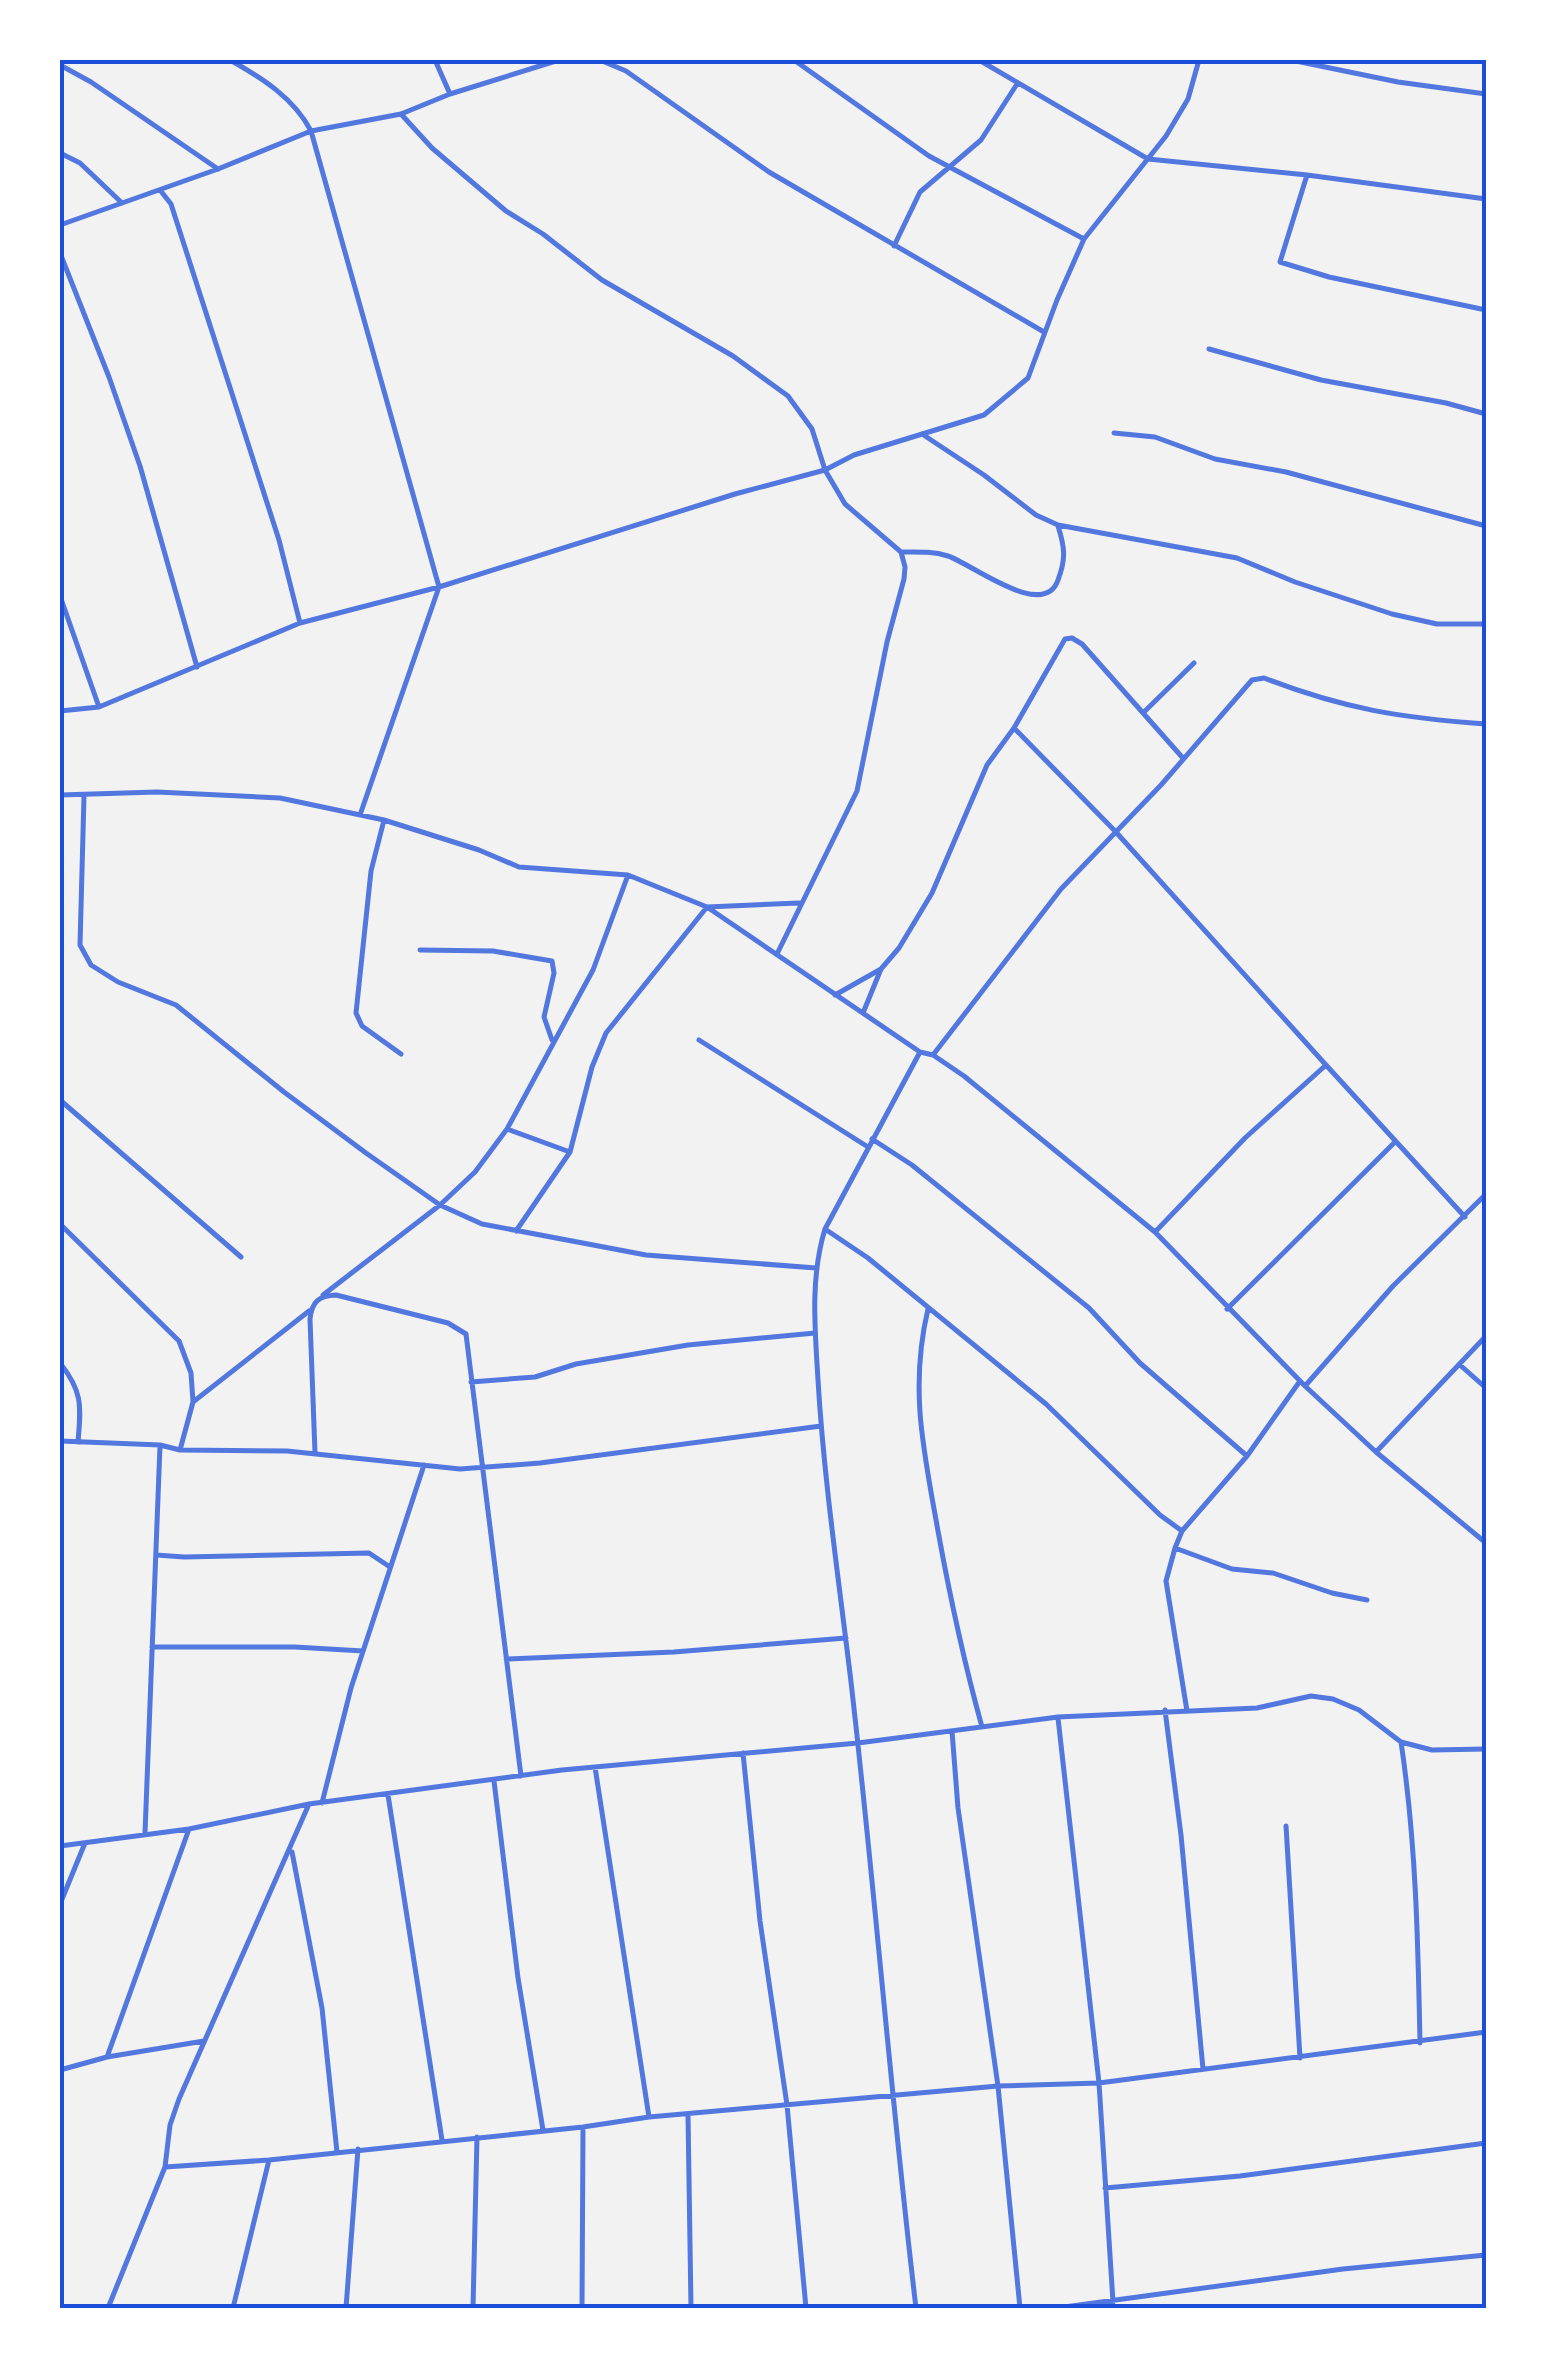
<svg xmlns="http://www.w3.org/2000/svg" width="1546" height="2368" viewBox="0 0 1546 2368" font-family="'Nunito Sans',sans-serif">
  <style>
    .lines { fill: none; stroke-linecap: round; stroke-linejoin: round }
    .minor { stroke: #5277de; stroke-width: 5 }
    .neatline { fill: none; stroke: #1d4ed8; stroke-width: 4 }
  </style>
  <rect width="100%" height="100%" fill="#f2f2f2"/>
  <g class="lines">
    <!-- minor -->
    <path class="minor" d="M 230,60 C 262,78 294,98 311,131 L 439,587 L 360,815
      M 435,60 L 450,94
      M 600,60 L 626,71 L 769,172 L 1044,332
      M 794,60 L 929,156 L 1084,239
      M 979,60 L 1148,159 L 1307,175 L 1486,199
      M 1291,60 L 1398,82 L 1486,94
      M 60,65 L 91,82 L 218,169
      M 401,114 L 432,148 L 506,211 L 543,234 L 602,280 L 733,356 L 788,396 L 812,429 L 825,470 L 845,504 L 901,552 L 905,567 L 904,579 L 887,642 L 857,791 L 777,954
      M 60,153 L 80,163 L 122,203
      M 1307,175 L 1280,262 L 1329,277 L 1486,310
      M 160,190 L 171,204 L 279,540 L 300,623
      M 60,225 L 218,169 L 311,131 L 401,114 L 450,94 L 559,60
      M 894,246 L 920,192 L 981,140 L 1017,84
      M 60,253 L 109,377 L 140,466 L 197,667
      M 1209,349 L 1321,380 L 1446,403 L 1486,414
      M 1114,433 L 1155,437 L 1215,459 L 1286,472 L 1486,526
      M 922,434 L 984,475 L 1036,515 L 1058,525 L 1237,558 L 1295,582 L 1392,614 L 1437,624 L 1486,624
      M 901,552 C 917,552 932,551 948,556 C 972,564 1044,621 1058,580 C 1066,559 1065,548 1058,526
      M 60,596 L 99,707
      M 60,711 L 99,707 L 300,623 L 439,587 L 735,494 L 825,470 L 854,455 L 984,415 L 1028,378 L 1057,300 L 1084,239 L 1166,136 L 1188,99 L 1199,60
      M 1144,712 L 1194,663
      M 1014,728 L 1115,831 L 1326,1065 L 1245,1138 L 1156,1231
      M 60,795 L 157,792 L 280,798 L 384,820 L 479,850 L 519,867 L 628,875 L 707,907 L 920,1052 L 933,1055 L 964,1076 L 1155,1232 L 1305,1386 L 1376,1452 L 1486,1543
      M 84,796 L 80,945 L 91,965 L 118,982 L 176,1005 L 284,1092 L 366,1153 L 440,1205 L 482,1224 L 646,1255 L 816,1268
      M 384,820 L 371,871 L 356,1013 L 362,1026 L 401,1054
      M 420,950 L 493,951 L 552,961 L 554,973 L 544,1017 L 552,1040
      M 835,995 L 881,969 L 899,948 L 932,893 L 987,765 L 1014,728 L 1065,639 L 1072,638 L 1082,644 L 1182,757
      M 863,1013 L 881,969
      M 699,1040 L 868,1147
      M 933,1055 L 1061,889 L 1161,785 L 1252,680 L 1264,678 C 1344,709 1401,718 1486,724
      M 1326,1065 L 1465,1217
      M 60,1100 L 241,1257
      M 507,1129 L 570,1152
      M 872,1139 L 912,1165 L 1089,1308 L 1140,1363 L 1247,1456
      M 60,1224 L 179,1341 L 191,1373 L 193,1402 L 180,1450
      M 825,1229 L 868,1258 L 1046,1404 L 1160,1515 L 1182,1531 L 1247,1456 L 1300,1381
      M 516,1231 L 570,1152 L 592,1067 L 606,1033 L 707,907 L 799,903
      M 323,1295 L 440,1205 L 475,1172 L 507,1129 L 593,970 L 628,875
      M 928,1309 C 909,1389 924,1452 938,1531 C 950,1597 964,1662 982,1727
      M 1227,1309 L 1395,1142
      M 60,1363 C 83,1392 81,1406 78,1442
      M 1460,1365 L 1486,1388
      M 471,1382 L 535,1377 L 576,1364 L 688,1345 L 815,1333
      M 1305,1386 L 1393,1286 L 1486,1194
      M 193,1402 L 309,1311
      M 60,1441 L 160,1445 L 180,1450 L 287,1451 L 460,1469 L 540,1463 L 821,1426
      M 1376,1452 L 1486,1336
      M 315,1453 L 310,1319 C 312,1301 319,1296 336,1295 L 448,1323 L 466,1334 L 521,1776
      M 1182,1531 L 1175,1548 L 1232,1569 L 1273,1573 L 1332,1593 L 1367,1600
      M 1175,1548 L 1166,1581 L 1187,1711
      M 156,1555 L 184,1557 L 369,1553 L 390,1567
      M 152,1647 L 295,1647 L 363,1651
      M 506,1659 L 674,1652 L 846,1638
      M 1165,1710 L 1181,1835 L 1203,2069
      M 1058,1718 L 1099,2083 L 1113,2302
      M 952,1731 L 958,1808 L 998,2086 L 1020,2308
      M 1401,1742 C 1416,1842 1418,1941 1420,2043
      M 743,1753 L 760,1921 L 787,2105 L 806,2308
      M 595,1767 L 649,2117
      M 494,1781 L 518,1978 L 543,2130
      M 388,1795 L 442,2140
      M 322,1803 L 351,1688 L 424,1465
      M 1286,1826 L 1300,2058
      M 145,1833 L 160,1446
      M 60,1846 L 189,1829 L 309,1804 L 562,1770 L 858,1743 L 1058,1717 L 1257,1708 L 1311,1696 L 1333,1699 L 1359,1710 L 1401,1742 L 1432,1750 L 1486,1749
      M 292,1852 L 322,2008 L 337,2152
      M 60,1904 L 85,1843
      M 107,2057 L 189,1829
      M 60,2070 L 107,2057 L 204,2041
      M 688,2114 L 691,2308
      M 165,2167 L 269,2160 L 583,2127 L 649,2117 L 998,2086 L 1099,2083 L 1486,2032
      M 1105,2188 L 1240,2176 L 1486,2143
      M 108,2308 L 165,2167 L 170,2125 L 179,2099 L 309,1804
      M 233,2308 L 269,2160
      M 346,2308 L 358,2149
      M 473,2308 L 477,2137
      M 582,2308 L 583,2127
      M 916,2308 C 891,2099 875,1890 851,1682 C 839,1581 824,1481 818,1380 C 815,1329 810,1278 825,1229 L 920,1052
      M 1057,2308 L 1343,2269 L 1486,2255"/>
  </g>
  <!-- border -->
  <rect width="1546" height="2368" fill="none" stroke="#ffffff" stroke-width="125"/>
  <rect x="62" y="62" width="1422" height="2244" class="neatline"/>
</svg>
